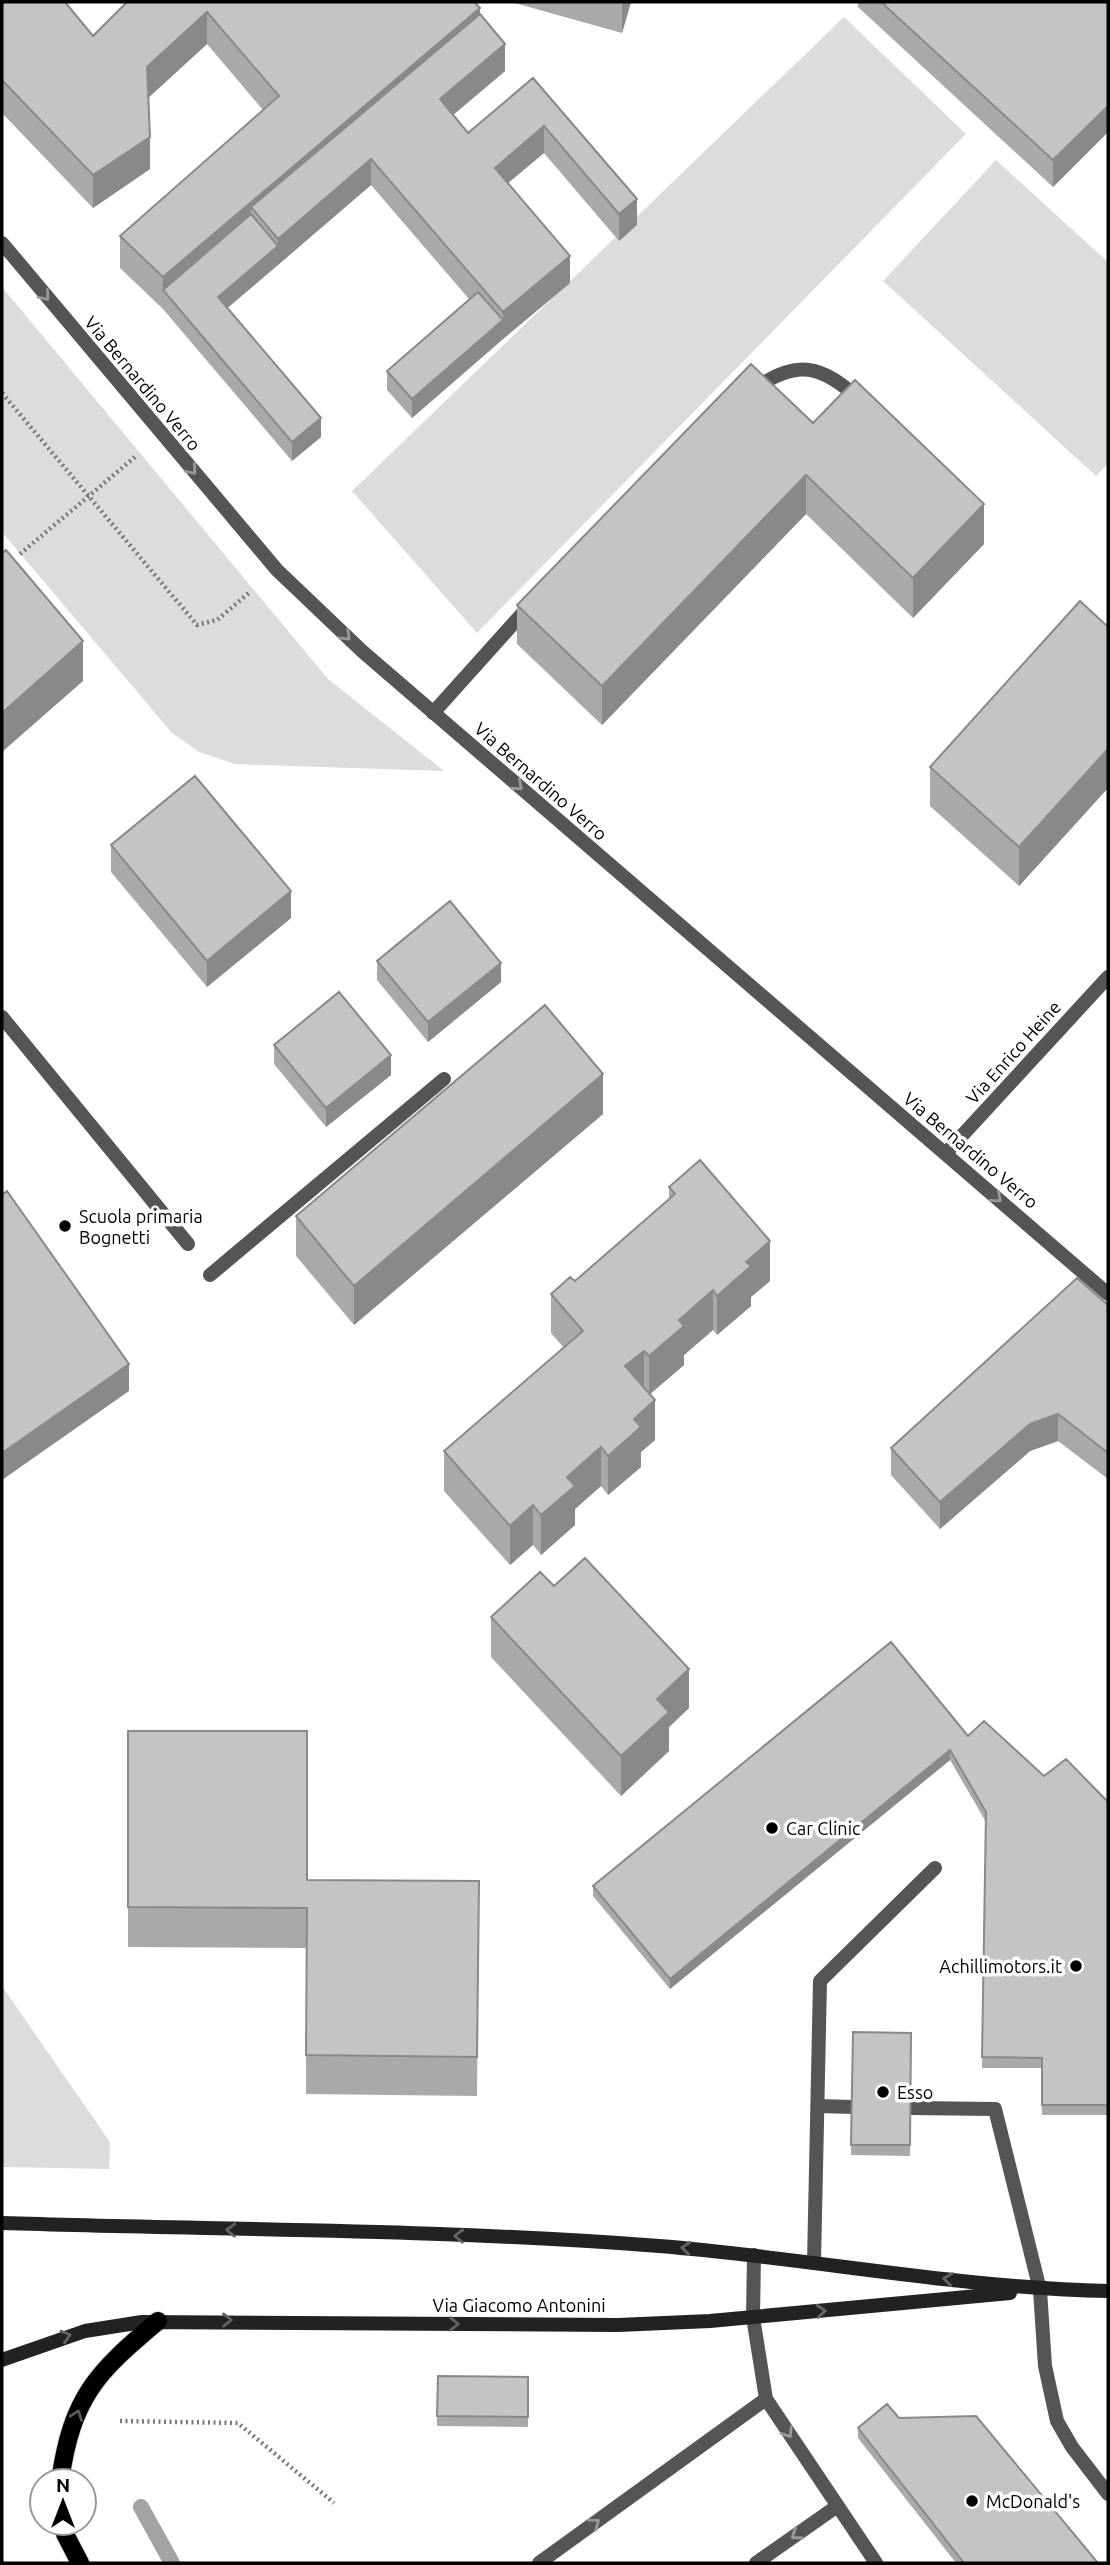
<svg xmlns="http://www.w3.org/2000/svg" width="1110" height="2565" viewBox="0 0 1110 2565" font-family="Ubuntu,sans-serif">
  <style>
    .green { fill: #dcdcdc }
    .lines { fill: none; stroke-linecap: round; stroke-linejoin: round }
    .stream { stroke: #a3a3a3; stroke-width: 16 }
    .primary-casing { stroke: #dbdbdb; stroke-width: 20 }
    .path { stroke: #777; stroke-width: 4.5; stroke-dasharray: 2 3.5; stroke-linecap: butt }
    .lane { stroke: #555; stroke-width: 14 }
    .street { stroke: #555; stroke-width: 14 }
    .secondary { stroke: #222; stroke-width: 14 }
    .primary { stroke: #000; stroke-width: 18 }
    .wall { fill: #a9a9a9 }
    .shaded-wall { fill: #898989 }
    .building { fill: #c4c4c4; stroke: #898989; stroke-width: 2 }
    .oneway { stroke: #999 }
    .oneway2 { stroke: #646464 }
    .oneway3 { stroke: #595959 }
    .poi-dot { fill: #000; stroke: #fff; stroke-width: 2.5 }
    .labels { text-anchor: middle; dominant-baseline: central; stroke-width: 7; stroke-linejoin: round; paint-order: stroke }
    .street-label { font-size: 18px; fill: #000; stroke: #fff }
    .poi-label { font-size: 18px; fill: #000; stroke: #fff; text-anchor: start }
  </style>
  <rect width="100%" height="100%" fill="#fff"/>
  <!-- green -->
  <path class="green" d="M 844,17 L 966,134 L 477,633 L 352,491 Z
    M 996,160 L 1108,262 L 1108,464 L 1096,476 L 883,281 Z
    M 2,287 L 328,679 L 444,771 L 235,764 L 199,752 L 172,733 L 2,532 Z
    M 4,1989 L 110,2142 L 109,2169 L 2,2167 L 2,1991 Z"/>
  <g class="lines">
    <!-- stream -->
    <path class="stream" d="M 141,2507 L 172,2563"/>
    <defs>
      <path id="primary" d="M 60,2481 C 72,2397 96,2373 158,2321
        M 64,2523 L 65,2534 L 80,2563"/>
    </defs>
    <!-- primary casing -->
    <use href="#primary" class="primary-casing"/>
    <!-- path -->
    <path class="path" d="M 2,393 L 197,625 L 217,620 L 250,592
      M 20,554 L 135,457
      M 120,2421 L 238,2423 L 334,2503"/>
    <!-- lane -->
    <path class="lane" d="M 753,390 C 797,358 822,365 860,400
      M 433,713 L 530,605
      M 2,1017 L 188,1244
      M 210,1275 L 444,1079
      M 818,2106 L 853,2107
      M 910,2108 L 995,2109 L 1040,2290 L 1045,2366 L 1057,2421 L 1072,2447 L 1108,2494
      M 754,2255 L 753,2317 L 766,2399
      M 814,2263 L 820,1981 L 935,1868
      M 539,2563 L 766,2399 L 876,2563
      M 756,2563 L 836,2507"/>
    <!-- street -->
    <path class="street" d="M 2,243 L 277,570 L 362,651 L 1108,1294
      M 946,1153 L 1108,977"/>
    <!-- secondary -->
    <path class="secondary" d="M 2,2223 C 221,2230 441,2229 659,2246 C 809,2258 958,2288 1108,2291
      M 2,2360 L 85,2331 L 142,2322 L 618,2325 L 710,2321 L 1010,2293"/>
    <!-- primary -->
    <use href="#primary" class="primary"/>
  </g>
  <!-- wall -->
  <path class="wall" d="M 2,2 L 93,36 L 127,2 L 480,14 L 505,71 L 453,115 L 468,133 L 533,78 L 637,225 L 619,241 L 544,153 L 508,183 L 570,283 L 503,339 L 412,418 L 387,390 L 387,371 L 469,299 L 371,185 L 227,308 L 321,437 L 292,461 L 163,309 L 120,268 L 120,236 L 263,110 L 207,44 L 148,98 L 150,169 L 93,208 L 2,113 Z
    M 511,2 L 631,2 L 622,33 Z
    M 858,2 L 1108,2 L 1108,132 L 1053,187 L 858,7 Z
    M 813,423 L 984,544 L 913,618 L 806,514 L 602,725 L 517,644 L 517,605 Z
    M 1108,627 L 1108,788 L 1019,886 L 930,806 L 930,767 Z
    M 111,845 L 291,918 L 207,987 L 111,872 Z
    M 377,961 L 501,982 L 428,1042 L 377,980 Z
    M 274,1045 L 391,1075 L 326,1127 L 274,1064 Z
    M 603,1114 L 354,1325 L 296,1256 L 296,1216 Z
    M 669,1187 L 770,1281 L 751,1297 L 751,1306 L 717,1335 L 713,1330 L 684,1355 L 684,1365 L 650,1394 L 655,1440 L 641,1452 L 641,1467 L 608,1495 L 601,1486 L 575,1509 L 575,1525 L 541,1555 L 533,1545 L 510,1565 L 444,1491 L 444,1451 L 564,1348 L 551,1333 L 551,1294 L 575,1281 L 669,1200 Z
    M 1108,1305 L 1108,1479 L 1058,1441 L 1030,1451 L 940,1529 L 891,1475 L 891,1448 Z
    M 554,1586 L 689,1708 L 669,1727 L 669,1751 L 621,1796 L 491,1657 L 491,1617 Z
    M 128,1731 L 307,1880 L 479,1881 L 477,2096 L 306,2094 L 306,1948 L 128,1947 Z
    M 968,1736 L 1044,1776 L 1108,1802 L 1108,2115 L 1042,2115 L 1042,2068 L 982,2068 L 986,1822 L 950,1760 L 670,1989 L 593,1896 L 593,1886 Z
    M 853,2032 L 911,2033 L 910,2156 L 851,2155 Z
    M 528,2377 L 528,2427 L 437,2426 L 437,2416 Z
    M 899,2418 L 1098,2563 L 956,2563 L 858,2438 L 858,2428 Z"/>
  <!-- shaded-wall -->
  <path class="shaded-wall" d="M 622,2 L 631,2 L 622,33 Z
    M 480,8 L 480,41 L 251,207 L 251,233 L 163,290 L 163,277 Z
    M 207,12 L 207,44 L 147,99 L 147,67 Z
    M 505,44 L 505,71 L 440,126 L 440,99 Z
    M 1108,106 L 1108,132 L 1053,187 L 1053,160 Z
    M 544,126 L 544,153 L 495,194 L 495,168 Z
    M 150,137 L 150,169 L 93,208 L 93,175 Z
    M 371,159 L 371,185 L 278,265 L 278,239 Z
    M 637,199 L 637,225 L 619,241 L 619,214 Z
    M 278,246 L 278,265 L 218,316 L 218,297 Z
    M 570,256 L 570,283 L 503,339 L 412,418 L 412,399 L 503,320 L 503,312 Z
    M 321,418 L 321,437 L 292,461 L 292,442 Z
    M 806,475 L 806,514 L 602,725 L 602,686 Z
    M 984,504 L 984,544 L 913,618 L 913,578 Z
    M 83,641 L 83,681 L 2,752 L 2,713 Z
    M 1108,749 L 1108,788 L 1019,886 L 1019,847 Z
    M 291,891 L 291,918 L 207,987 L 207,961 Z
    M 501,963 L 501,982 L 428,1042 L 428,1022 Z
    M 391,1055 L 391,1075 L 326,1127 L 326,1108 Z
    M 603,1074 L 603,1114 L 354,1325 L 354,1286 Z
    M 770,1241 L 770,1281 L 751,1297 L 751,1306 L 717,1335 L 717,1296 L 746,1262 Z
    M 713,1290 L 713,1330 L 684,1355 L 684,1365 L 649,1395 L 649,1356 L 679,1320 Z
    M 644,1351 L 644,1390 L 625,1366 Z
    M 129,1364 L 129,1391 L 2,1480 L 2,1453 Z
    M 655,1400 L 655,1440 L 641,1452 L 641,1467 L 608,1495 L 608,1456 L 634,1419 Z
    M 1058,1414 L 1058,1441 L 1030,1451 L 940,1529 L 940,1502 L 1030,1424 Z
    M 601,1447 L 601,1486 L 575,1509 L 575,1525 L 541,1555 L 541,1515 L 567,1477 Z
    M 533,1505 L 533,1545 L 510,1565 L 510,1526 Z
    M 689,1669 L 689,1708 L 669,1727 L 669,1751 L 621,1796 L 621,1756 L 657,1699 Z
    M 950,1750 L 950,1760 L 670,1989 L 670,1979 Z"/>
  <!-- building -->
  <path class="building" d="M 2,2 L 65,2 L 93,36 L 127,2 L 474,2 L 480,8 L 163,277 L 120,236 L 279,96 L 207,12 L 147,67 L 150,137 L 93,175 L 2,80 Z
    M 881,2 L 1108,2 L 1108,106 L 1053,160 Z
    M 480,14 L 505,44 L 440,99 L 468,133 L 533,78 L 637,199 L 619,214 L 544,126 L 495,168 L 570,256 L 503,312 L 371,159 L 278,239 L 251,207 Z
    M 251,214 L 278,246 L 218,297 L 321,418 L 292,442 L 163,290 Z
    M 478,292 L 503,320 L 412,399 L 387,371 Z
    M 751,364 L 813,423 L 855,380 L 984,504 L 913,578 L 806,475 L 602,686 L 517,605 Z
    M 6,550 L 83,641 L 2,713 L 2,553 Z
    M 1080,601 L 1108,627 L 1108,749 L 1019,847 L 930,767 Z
    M 195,776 L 291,891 L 207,961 L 111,845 Z
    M 450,901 L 501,963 L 428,1022 L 377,961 Z
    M 339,992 L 391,1055 L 326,1108 L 274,1045 Z
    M 545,1005 L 603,1074 L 354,1286 L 296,1216 Z
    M 700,1160 L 770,1241 L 746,1262 L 751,1266 L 717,1296 L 713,1290 L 679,1320 L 684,1326 L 649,1356 L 644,1351 L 625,1366 L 655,1400 L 634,1419 L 641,1427 L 608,1456 L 601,1447 L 567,1477 L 575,1486 L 541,1515 L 533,1505 L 510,1526 L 444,1451 L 583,1331 L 551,1294 L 570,1277 L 575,1281 L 675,1194 L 669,1187 Z
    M 7,1191 L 129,1364 L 2,1453 L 2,1195 Z
    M 1077,1278 L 1108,1305 L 1108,1453 L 1058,1414 L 1030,1424 L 940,1502 L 891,1448 Z
    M 585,1558 L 689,1669 L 657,1699 L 669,1712 L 621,1756 L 491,1617 L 540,1572 L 554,1586 Z
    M 891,1642 L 968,1736 L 984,1721 L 1044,1776 L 1066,1759 L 1108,1802 L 1108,2105 L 1042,2105 L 1042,2058 L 982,2057 L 986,1812 L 950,1750 L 670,1979 L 593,1886 Z
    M 128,1731 L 307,1731 L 307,1880 L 479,1881 L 477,2057 L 306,2055 L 307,1908 L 128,1907 Z
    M 853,2032 L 911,2033 L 910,2145 L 851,2145 Z
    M 438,2376 L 528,2377 L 528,2417 L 437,2416 Z
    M 887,2404 L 899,2418 L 976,2416 L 1098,2563 L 964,2563 L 858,2428 Z"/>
  <!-- one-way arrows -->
  <defs><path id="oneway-chevron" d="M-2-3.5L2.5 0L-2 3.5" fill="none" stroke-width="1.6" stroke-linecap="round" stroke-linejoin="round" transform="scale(1.75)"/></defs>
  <g class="oneway">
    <use href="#oneway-chevron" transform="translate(45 296) rotate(50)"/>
    <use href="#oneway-chevron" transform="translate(192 470) rotate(50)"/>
    <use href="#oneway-chevron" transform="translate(346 636) rotate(44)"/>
    <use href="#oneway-chevron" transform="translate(518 786) rotate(41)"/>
    <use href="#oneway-chevron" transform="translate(997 1198) rotate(41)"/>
    <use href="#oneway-chevron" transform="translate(788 2433) rotate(57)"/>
    <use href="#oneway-chevron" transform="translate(595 2523) rotate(-36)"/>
    <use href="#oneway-chevron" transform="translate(796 2535) rotate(145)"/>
  </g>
  <g class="oneway2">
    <use href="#oneway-chevron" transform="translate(231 2230) rotate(-178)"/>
    <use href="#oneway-chevron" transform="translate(459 2236) rotate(-178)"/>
    <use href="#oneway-chevron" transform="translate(686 2248) rotate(-175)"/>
    <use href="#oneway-chevron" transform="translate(948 2279) rotate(-173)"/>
    <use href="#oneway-chevron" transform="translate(821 2311) rotate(-5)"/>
    <use href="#oneway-chevron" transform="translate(227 2320)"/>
    <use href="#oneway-chevron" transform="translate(454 2324) rotate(1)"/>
    <use href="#oneway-chevron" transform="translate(66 2336) rotate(-17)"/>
  </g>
  <use class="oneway3" href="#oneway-chevron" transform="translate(77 2415) rotate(-70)"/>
  <!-- markers -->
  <g class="poi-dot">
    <circle cx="65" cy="1226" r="7"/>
    <circle cx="772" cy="1828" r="7"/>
    <circle cx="1076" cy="1966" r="7"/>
    <circle cx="883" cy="2092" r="7"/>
    <circle cx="972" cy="2501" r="7"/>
  </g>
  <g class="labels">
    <!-- street labels -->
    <g class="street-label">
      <text transform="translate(143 383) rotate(50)">Via Bernardino Verro</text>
      <text transform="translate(541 781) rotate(41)">Via Bernardino Verro</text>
      <text transform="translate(1013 1052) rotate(-48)">Via Enrico Heine</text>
      <text transform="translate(971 1150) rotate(40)">Via Bernardino Verro</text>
      <text x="519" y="2305">Via Giacomo Antonini</text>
    </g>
    <!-- poi labels -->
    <g class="poi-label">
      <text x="79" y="1216">Scuola primaria<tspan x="79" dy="21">Bognetti</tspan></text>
      <text x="786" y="1828">Car Clinic</text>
      <text x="1062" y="1966" text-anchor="end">Achillimotors.it</text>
      <text x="897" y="2092">Esso</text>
      <text x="986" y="2501">McDonald's</text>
    </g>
  </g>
  <!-- border -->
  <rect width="1110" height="2565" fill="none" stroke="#000000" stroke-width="7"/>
  <!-- north arrow -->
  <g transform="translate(63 2502)"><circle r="33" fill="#ffffff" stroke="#999999" stroke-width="2"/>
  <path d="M0-5L12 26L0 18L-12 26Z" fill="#000000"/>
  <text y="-10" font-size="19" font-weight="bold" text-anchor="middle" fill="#000000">N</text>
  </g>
</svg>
